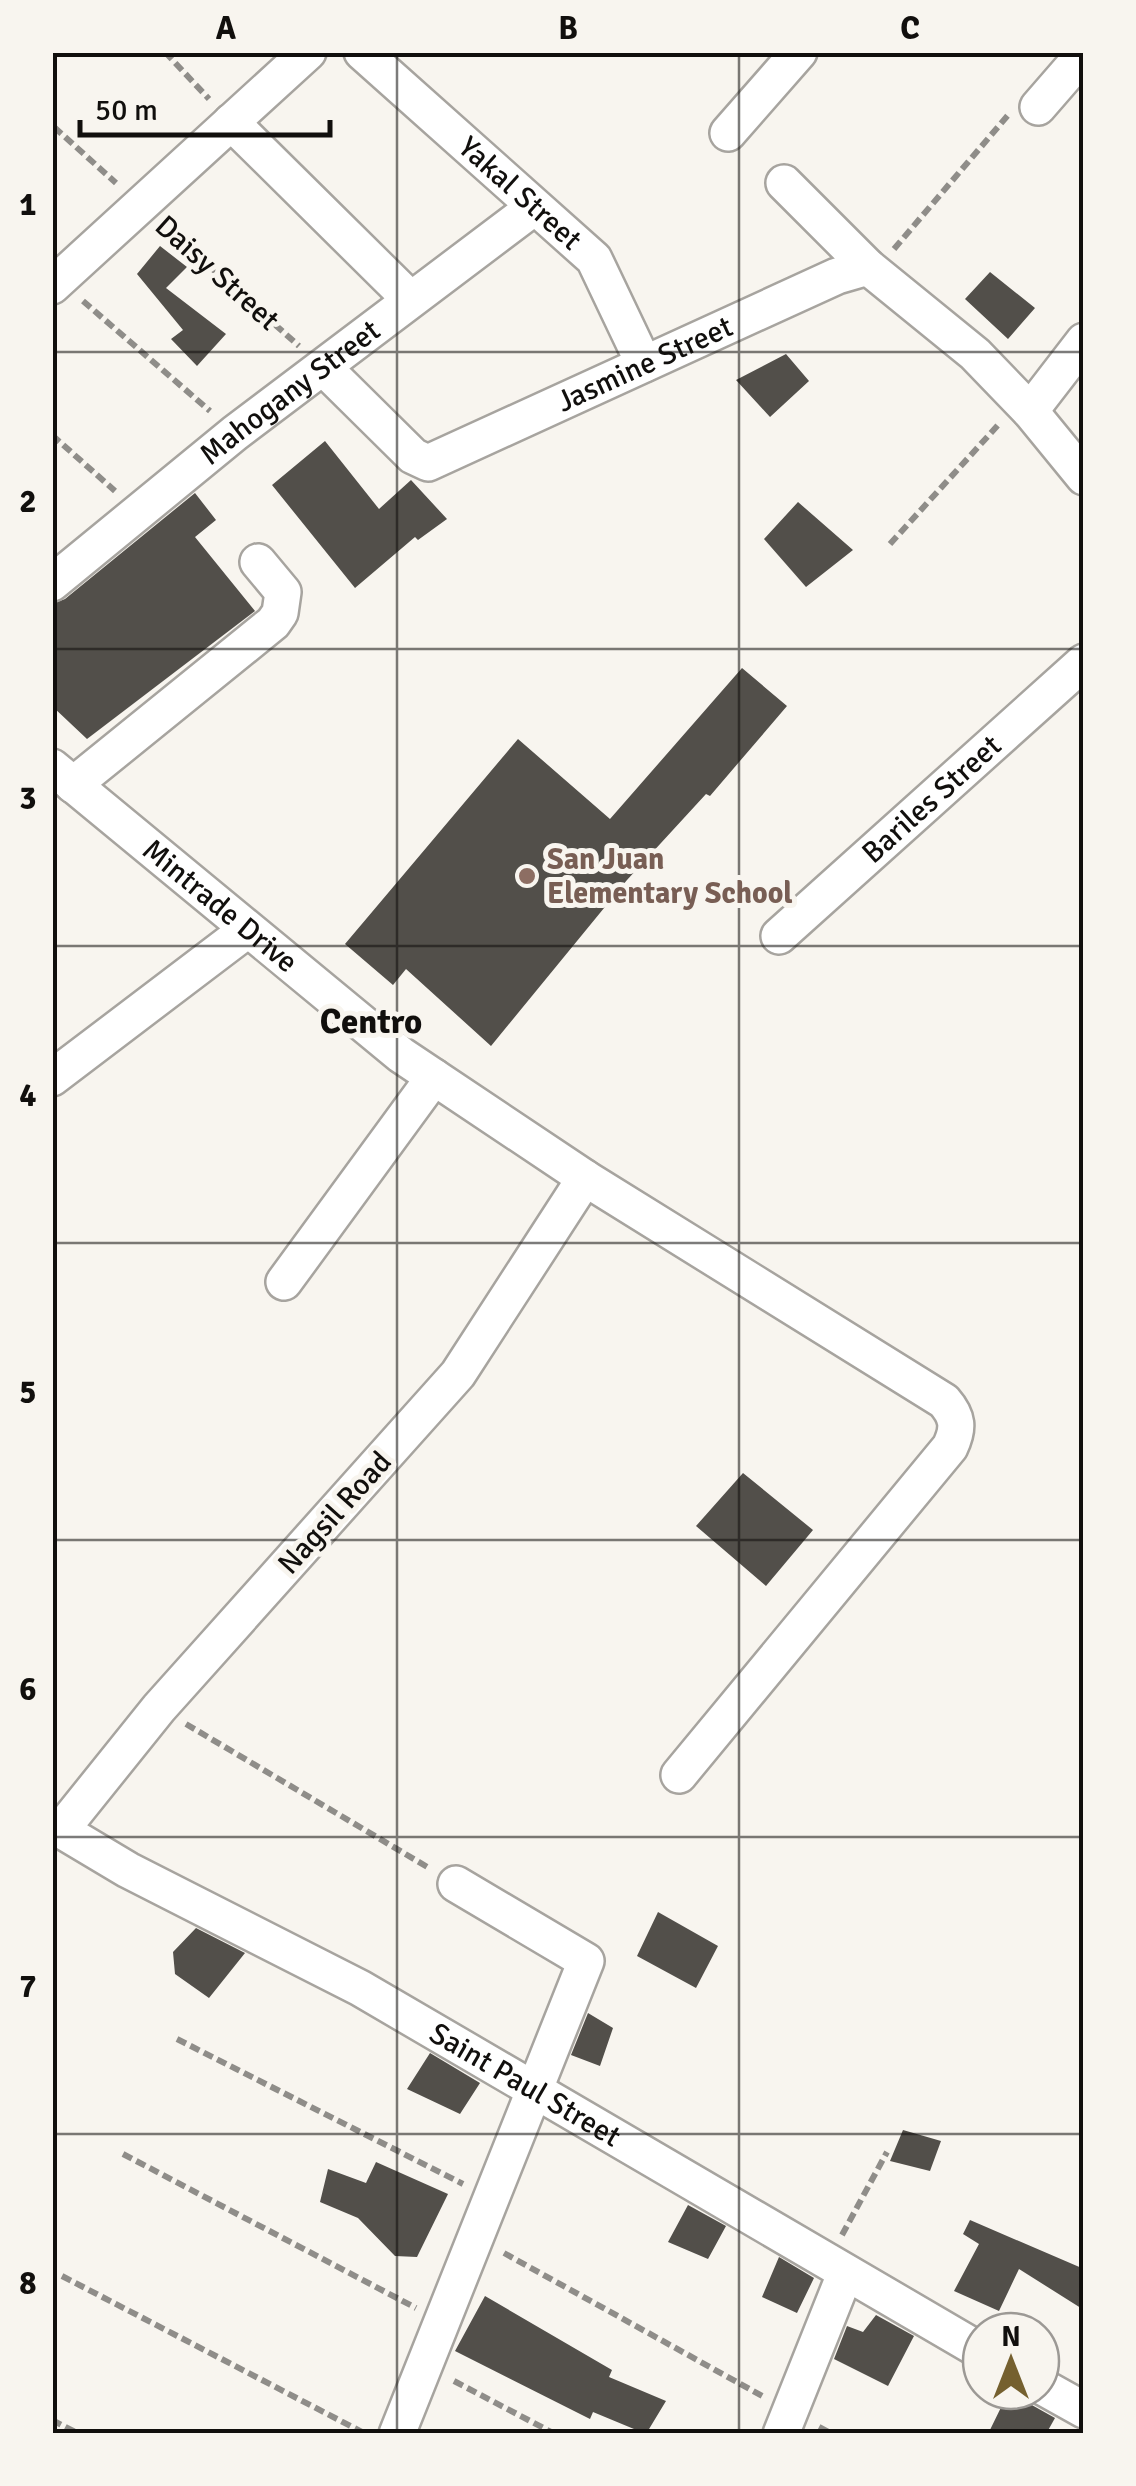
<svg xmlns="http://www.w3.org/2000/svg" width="1136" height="2486" viewBox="0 0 1136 2486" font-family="Signika,sans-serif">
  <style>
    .building { fill: #524f4a }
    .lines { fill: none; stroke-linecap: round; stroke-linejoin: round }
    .minor-casing { stroke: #a7a49f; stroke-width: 40 }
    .path { stroke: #8f8d89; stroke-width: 6; stroke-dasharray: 10 5; stroke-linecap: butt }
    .minor { stroke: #fff; stroke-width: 35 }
    .grid { fill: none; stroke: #110f0d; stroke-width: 2.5; stroke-opacity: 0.55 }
    .education-dot { fill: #8d6e63; stroke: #f8f5ef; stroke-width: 4 }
    .labels { text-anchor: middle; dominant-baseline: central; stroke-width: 10; stroke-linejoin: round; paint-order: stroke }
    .street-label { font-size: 30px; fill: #110f0d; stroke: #f8f5ef }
    .education-label { font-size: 30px; font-weight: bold; fill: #785e54; stroke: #f8f5ef; text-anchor: start }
    .quarter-label { font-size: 35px; font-weight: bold; fill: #110f0d; stroke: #f8f5ef }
    .neatline { fill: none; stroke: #110f0d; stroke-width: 4 }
    .grid-label { font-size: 32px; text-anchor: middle; font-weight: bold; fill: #110f0d }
  </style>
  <rect width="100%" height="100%" fill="#f8f5ef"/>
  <!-- building -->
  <path class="building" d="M 160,246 L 187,267 L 166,288 L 226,334 L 197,366 L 171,339 L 183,330 L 137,274 Z
    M 990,272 L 1035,308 L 1008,339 L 965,299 Z
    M 786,354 L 809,381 L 770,417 L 736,380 Z
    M 325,441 L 379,509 L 411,480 L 447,519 L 418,540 L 415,537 L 355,588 L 272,485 Z
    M 195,493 L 216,520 L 195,537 L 255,611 L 87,739 L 52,706 L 52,604 L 65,599 Z
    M 798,502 L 853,550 L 806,587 L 764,539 Z
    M 742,668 L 787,706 L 710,796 L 706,794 L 627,880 L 491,1046 L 406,969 L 393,985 L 345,944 L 518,739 L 610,819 Z
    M 743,1473 L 813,1530 L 766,1586 L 696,1526 Z
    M 658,1912 L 718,1946 L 696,1988 L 637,1956 Z
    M 196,1928 L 245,1953 L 209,1998 L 175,1974 L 173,1952 Z
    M 588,2013 L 613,2028 L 600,2066 L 571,2055 Z
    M 430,2053 L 480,2083 L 460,2114 L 407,2089 Z
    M 903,2130 L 941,2141 L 930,2171 L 890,2161 Z
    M 376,2162 L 448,2194 L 417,2257 L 395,2256 L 358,2218 L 320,2202 L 328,2169 L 366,2183 Z
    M 688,2205 L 726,2226 L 708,2259 L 668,2242 Z
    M 970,2220 L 1084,2269 L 1084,2310 L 1019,2269 L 999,2311 L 954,2291 L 979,2244 L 963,2234 Z
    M 779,2257 L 814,2278 L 797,2313 L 762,2297 Z
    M 485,2296 L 612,2370 L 609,2377 L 666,2401 L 646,2434 L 593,2412 L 590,2419 L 455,2351 Z
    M 876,2315 L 914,2336 L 888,2386 L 834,2359 L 847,2326 L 863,2332 Z
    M 1009,2391 L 1021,2391 L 1030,2404 L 1055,2418 L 1046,2434 L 988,2434 Z"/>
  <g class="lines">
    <defs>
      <g id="minor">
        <path id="s1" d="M 362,52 L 594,259 L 644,364"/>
        <path d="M 1038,107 L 1084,54"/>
        <path d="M 231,122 L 410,299"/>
        <path d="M 728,133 L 799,52"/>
        <path d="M 784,183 L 868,267 L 975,354 L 1030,411 L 1084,477"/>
        <path d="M 52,286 L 308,52"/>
        <path id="s2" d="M 324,368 L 413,456 L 428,463 L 837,276 L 868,267"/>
        <path d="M 1030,411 L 1084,341"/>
        <path id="s3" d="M 52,583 L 235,433 L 533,208"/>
        <path id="s4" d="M 52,767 L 401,1055 L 585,1178 L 944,1401 C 958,1417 959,1428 950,1447 L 679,1775"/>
        <path d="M 73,785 L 273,623 L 280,613 L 283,592 L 258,562"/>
        <path id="s5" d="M 779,936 L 1084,662"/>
        <path d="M 52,1078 L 247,930"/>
        <path id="s6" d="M 585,1178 L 458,1374 L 159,1708 L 61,1830 L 128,1870 L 360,1988 L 981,2351"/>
        <path d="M 284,1282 L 434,1077"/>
        <path d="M 1041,2386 L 1084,2410"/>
        <path d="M 397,2434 L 586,1961 L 456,1884"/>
        <path d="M 781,2434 L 845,2274"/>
      </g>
    </defs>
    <!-- minor casing -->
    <use href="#minor" class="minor-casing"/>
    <!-- path -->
    <path class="path" d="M 165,52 L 209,99
      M 54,127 L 116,183
      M 163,225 L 299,346
      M 894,249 L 1009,114
      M 83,301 L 210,411
      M 52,435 L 115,491
      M 890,544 L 999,424
      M 186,1724 L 429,1868
      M 177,2039 L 463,2184
      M 123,2154 L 416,2308
      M 842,2235 L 887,2152
      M 504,2253 L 764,2397
      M 62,2276 L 364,2433
      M 454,2381 L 555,2434
      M 52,2420 L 79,2434
      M 819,2427 L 832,2434"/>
    <!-- minor -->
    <use href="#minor" class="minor"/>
  </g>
  <!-- grid -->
  <path class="grid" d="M 397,52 L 397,2434M 739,52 L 739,2434M 52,352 L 1084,352M 52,649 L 1084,649M 52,946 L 1084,946M 52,1243 L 1084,1243M 52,1540 L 1084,1540M 52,1837 L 1084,1837M 52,2134 L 1084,2134"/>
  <!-- markers -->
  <circle class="education-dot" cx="527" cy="876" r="10"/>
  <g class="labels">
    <!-- street labels -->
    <g class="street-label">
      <text stroke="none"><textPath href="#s1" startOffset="212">Yakal Street</textPath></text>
      <text transform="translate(217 273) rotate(42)">Daisy Street</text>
      <text stroke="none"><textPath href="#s2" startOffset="380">Jasmine Street</textPath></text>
      <text stroke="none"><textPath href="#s3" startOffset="305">Mahogany Street</textPath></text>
      <text stroke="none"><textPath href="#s5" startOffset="205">Bariles Street</textPath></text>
      <text stroke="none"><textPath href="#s4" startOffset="218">Mintrade Drive</textPath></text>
      <text transform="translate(335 1513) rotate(-48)">Nagsil Road</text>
      <text stroke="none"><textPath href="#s6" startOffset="1368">Saint Paul Street</textPath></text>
    </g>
    <!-- education labels -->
    <g class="education-label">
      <text x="547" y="859">San Juan<tspan x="547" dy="34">Elementary School</tspan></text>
    </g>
    <!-- quarter labels -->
    <g class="quarter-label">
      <text x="371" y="1021">Centro</text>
    </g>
  </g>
  <!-- border -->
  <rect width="1136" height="2486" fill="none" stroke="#f8f5ef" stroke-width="110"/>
  <!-- north arrow -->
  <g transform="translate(1011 2361)"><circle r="48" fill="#f8f5ef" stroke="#9c9995" stroke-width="2.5"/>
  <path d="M0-8L18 38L0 25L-18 38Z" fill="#75602f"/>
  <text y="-15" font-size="28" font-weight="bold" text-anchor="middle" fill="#110f0d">N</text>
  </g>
  <!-- scale -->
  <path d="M80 120v15h250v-15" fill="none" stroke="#110f0d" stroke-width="5"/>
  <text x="95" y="120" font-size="30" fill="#110f0d" stroke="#f8f5ef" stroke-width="8" paint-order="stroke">50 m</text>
  <rect x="55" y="55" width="1026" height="2376" class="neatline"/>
  <g class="grid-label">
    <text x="226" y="39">A</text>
    <text x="568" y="39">B</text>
    <text x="910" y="39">C</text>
    <text x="28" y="215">1</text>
    <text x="28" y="512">2</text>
    <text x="28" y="809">3</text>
    <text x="28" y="1106">4</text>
    <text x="28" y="1403">5</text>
    <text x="28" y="1700">6</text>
    <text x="28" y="1997">7</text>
    <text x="28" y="2294">8</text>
  </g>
</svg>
